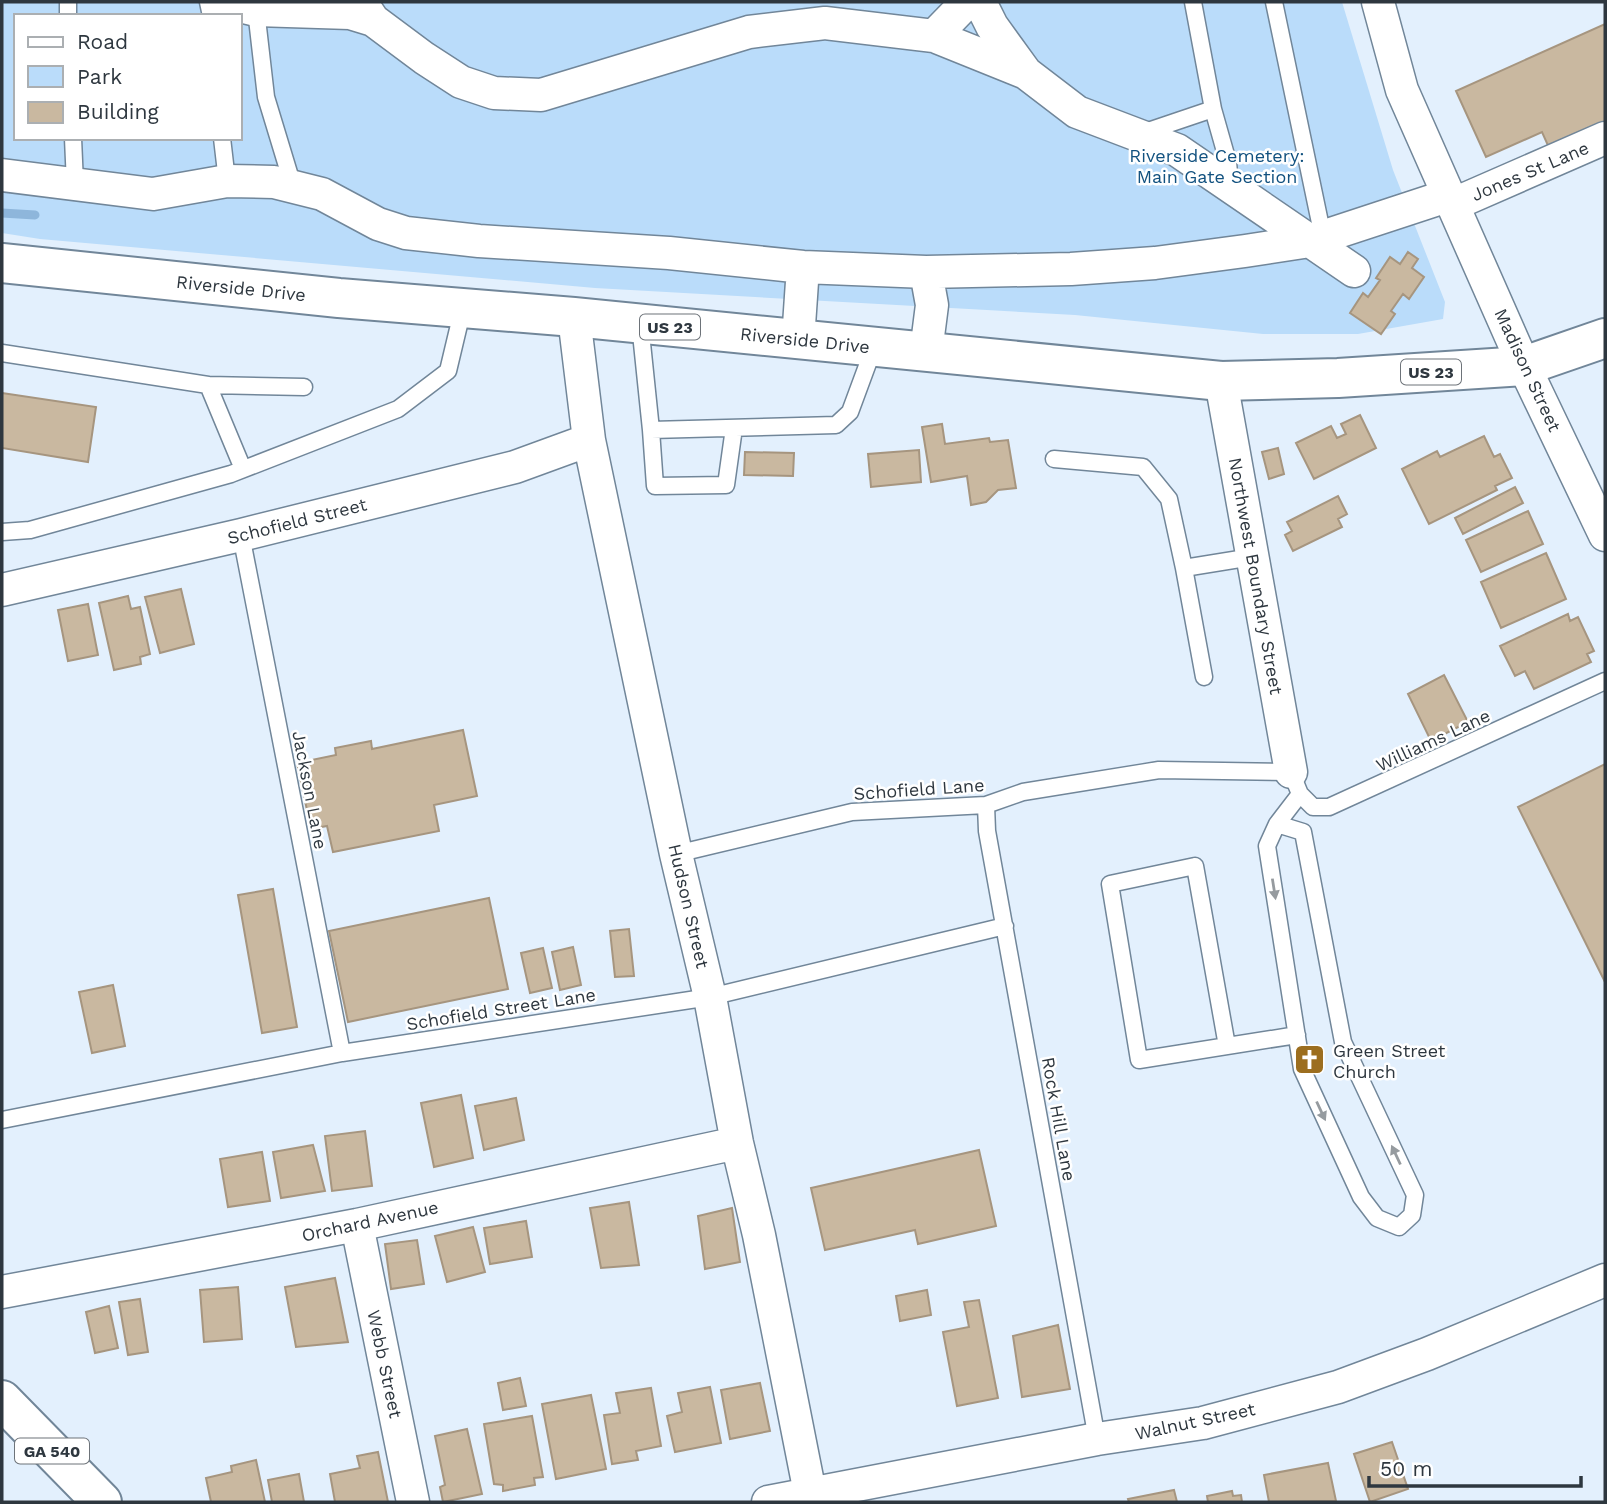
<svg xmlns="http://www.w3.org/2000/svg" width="1607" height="1504" viewBox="0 0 1607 1504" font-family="'Work Sans',sans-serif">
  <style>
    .green { fill: #badcfa; fill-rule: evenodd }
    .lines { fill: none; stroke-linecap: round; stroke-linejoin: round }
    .stream { stroke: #8eb6db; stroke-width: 9 }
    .building { fill: #c9b8a0; stroke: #a6957f; stroke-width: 2 }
    .service-casing { stroke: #718699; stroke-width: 19 }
    .minor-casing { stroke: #718699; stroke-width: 35 }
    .primary-casing { stroke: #718699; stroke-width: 42 }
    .motorway-casing { stroke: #718699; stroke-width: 42 }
    .service { stroke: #fff; stroke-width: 16 }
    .minor { stroke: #fff; stroke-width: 32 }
    .primary { stroke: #fff; stroke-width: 38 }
    .motorway { stroke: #fff; stroke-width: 38 }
    .oneway { fill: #969b9f }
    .labels { text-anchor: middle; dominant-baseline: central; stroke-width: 5; stroke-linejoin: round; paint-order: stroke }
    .shield { fill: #fff; stroke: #6d7379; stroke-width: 2 }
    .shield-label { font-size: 16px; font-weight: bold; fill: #2e373f }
    .park-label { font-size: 18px; fill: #11517f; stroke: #fff }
    .street-label { font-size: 18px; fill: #2e373f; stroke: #fff }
    .poi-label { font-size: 18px; fill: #2e373f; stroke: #fff; text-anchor: start }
  </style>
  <rect width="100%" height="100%" fill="#e3f0fd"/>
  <!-- green -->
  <path class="green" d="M 2,2 L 1342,2 L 1393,170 L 1445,302 L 1443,319 L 1358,334 L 1263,334 L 1075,315 L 595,288 L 40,239 L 2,233 ZM 16,16 L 240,16 L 240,138 L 16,138 Z"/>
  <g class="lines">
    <!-- stream -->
    <path class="stream" d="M 2,213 L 35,215"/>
  </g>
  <!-- building -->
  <path class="building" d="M 1605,24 L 1605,125 L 1550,150 L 1542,132 L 1486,157 L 1456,91 Z
    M 1408,252 L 1418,259 L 1412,268 L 1424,277 L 1409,299 L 1403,294 L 1391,311 L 1395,314 L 1381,334 L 1350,313 L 1363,293 L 1368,297 L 1380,280 L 1376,278 L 1390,257 L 1400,264 Z
    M 2,393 L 96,407 L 88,462 L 2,448 Z
    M 1360,415 L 1376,448 L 1314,479 L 1296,443 L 1331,426 L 1337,438 L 1346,434 L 1341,424 Z
    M 942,424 L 945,444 L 989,438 L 990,442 L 1008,440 L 1016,488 L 998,490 L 986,502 L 971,505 L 967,476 L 931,482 L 922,427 Z
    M 1484,436 L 1494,457 L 1500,454 L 1512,478 L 1495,486 L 1497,490 L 1429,524 L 1402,469 L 1437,451 L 1440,457 Z
    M 1278,448 L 1284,474 L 1269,479 L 1262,452 Z
    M 919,450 L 921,482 L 871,487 L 868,454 Z
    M 745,452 L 794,453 L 793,476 L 744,475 Z
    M 1515,487 L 1523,503 L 1463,534 L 1455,518 Z
    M 1338,496 L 1347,514 L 1338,519 L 1342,527 L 1293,551 L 1285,535 L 1292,531 L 1287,522 Z
    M 1528,511 L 1543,544 L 1481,572 L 1466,540 Z
    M 1546,553 L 1566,599 L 1501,628 L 1481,582 Z
    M 181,589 L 194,644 L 160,653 L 145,597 Z
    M 128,596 L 131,609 L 140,607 L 150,654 L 140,657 L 141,664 L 114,670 L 99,603 Z
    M 88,604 L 98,655 L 68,661 L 58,610 Z
    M 1568,614 L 1570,621 L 1578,617 L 1594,651 L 1587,654 L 1591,662 L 1534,689 L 1525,671 L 1515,676 L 1500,646 Z
    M 1444,675 L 1468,722 L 1431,741 L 1408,694 Z
    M 463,730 L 477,796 L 434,805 L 439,831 L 333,852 L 327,826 L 311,829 L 297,763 L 336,755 L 335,748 L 371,741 L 372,749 Z
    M 1605,764 L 1605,982 L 1518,807 Z
    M 273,889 L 297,1027 L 262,1033 L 238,895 Z
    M 489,898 L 508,989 L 348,1022 L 329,931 Z
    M 629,929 L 634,976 L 615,977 L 610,931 Z
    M 573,947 L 581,985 L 560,990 L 552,952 Z
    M 543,948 L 552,988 L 530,993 L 521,953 Z
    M 113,985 L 125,1046 L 92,1053 L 79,992 Z
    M 461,1095 L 473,1158 L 434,1167 L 421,1103 Z
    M 516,1098 L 524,1140 L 484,1150 L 475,1106 Z
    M 365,1131 L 372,1186 L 332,1191 L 325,1136 Z
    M 313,1145 L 325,1191 L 281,1198 L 273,1152 Z
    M 979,1150 L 996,1226 L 918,1244 L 915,1230 L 825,1250 L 811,1188 Z
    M 262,1152 L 270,1201 L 228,1207 L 220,1159 Z
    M 629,1202 L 639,1265 L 601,1268 L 590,1208 Z
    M 732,1208 L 740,1262 L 705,1269 L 698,1216 Z
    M 526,1221 L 532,1257 L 490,1264 L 484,1228 Z
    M 473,1227 L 485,1272 L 447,1282 L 435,1236 Z
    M 417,1240 L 424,1284 L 391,1289 L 385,1244 Z
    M 335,1278 L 348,1342 L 296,1347 L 285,1287 Z
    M 238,1287 L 242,1339 L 204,1342 L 200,1290 Z
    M 927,1290 L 931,1315 L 900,1321 L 896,1296 Z
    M 140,1299 L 148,1352 L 128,1355 L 119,1302 Z
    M 979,1300 L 998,1398 L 957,1406 L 943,1332 L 969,1327 L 964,1302 Z
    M 109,1306 L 118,1348 L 95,1353 L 86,1312 Z
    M 1058,1325 L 1070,1389 L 1022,1397 L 1013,1336 Z
    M 520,1378 L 526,1406 L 503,1410 L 498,1383 Z
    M 760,1383 L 770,1431 L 730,1439 L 721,1390 Z
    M 710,1387 L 721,1443 L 675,1452 L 667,1416 L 682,1412 L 678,1393 Z
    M 651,1388 L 661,1446 L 636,1451 L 638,1460 L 612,1464 L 604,1415 L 620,1413 L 616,1393 Z
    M 591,1395 L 606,1469 L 556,1479 L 542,1404 Z
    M 532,1416 L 543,1477 L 534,1478 L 535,1485 L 503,1491 L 503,1485 L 494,1484 L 484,1424 Z
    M 467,1429 L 482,1494 L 443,1502 L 440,1487 L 445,1485 L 435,1436 Z
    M 1392,1442 L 1408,1489 L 1370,1502 L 1354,1454 Z
    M 378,1452 L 388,1502 L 335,1502 L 330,1474 L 360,1468 L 357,1456 Z
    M 256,1460 L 265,1502 L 211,1502 L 206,1478 L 232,1472 L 231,1466 Z
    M 1328,1463 L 1336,1501 L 1269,1502 L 1264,1475 Z
    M 299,1474 L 304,1502 L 272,1502 L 268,1480 Z
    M 1174,1490 L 1177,1502 L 1129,1502 L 1128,1499 Z
    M 1232,1491 L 1233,1496 L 1241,1495 L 1242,1502 L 1208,1502 L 1207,1496 Z"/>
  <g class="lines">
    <defs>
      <path id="service" d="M 68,2 L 68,16
        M 208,2 L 211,16
        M 1193,2 L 1213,109 L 1228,162 L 1230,184
        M 1274,2 L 1323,237
        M 256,10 L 266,97 L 293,186
        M 1142,133 L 1213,109
        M 73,138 L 75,184
        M 222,138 L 227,181
        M 640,324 L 651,430
        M 2,353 L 208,385 L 243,469
        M 208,385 L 304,387
        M 734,428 L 726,485 L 655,486 L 651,430 L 836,425 L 850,412 L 874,347
        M 1054,459 L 1143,467 L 1169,499 L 1184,568
        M 2,532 L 30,530 L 231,474 L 398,409 L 448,371 L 463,308
        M 241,535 L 342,1053
        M 1204,677 L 1184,568 L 1252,557
        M 986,805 L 987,831 L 1097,1439
        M 1277,824 L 1303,832 L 1343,1042 L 1415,1195 L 1412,1215 L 1399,1227 L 1377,1218 L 1361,1197 L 1302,1069 L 1267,846 L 1277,824 L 1300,794
        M 676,854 L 852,812 L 986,805 L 1023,792 L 1159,770 L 1291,772 L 1300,794 L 1313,807 L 1329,807 L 1605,681
        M 1227,1046 L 1195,866 L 1110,884 L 1139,1060 L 1297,1035
        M 2,1120 L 342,1053 L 710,997 L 1005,926"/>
      <path id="minor" d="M 223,2 L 256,10 L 350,13 L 373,20
        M 361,2 L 373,20 L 424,58 L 461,82 L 494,93 L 541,95 L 749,32 L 825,23 L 934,36 L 1026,73 L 1077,112 L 1177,150 L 1354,271
        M 980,2 L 992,26 L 1026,73
        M 1378,2 L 1402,90 L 1524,366 L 1605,535
        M 934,36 L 967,2
        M 2,175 L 153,194 L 227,181 L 274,182 L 322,194 L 378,224 L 406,233 L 479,241 L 669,253 L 803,267 L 926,272 L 1071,269 L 1155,263 L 1245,251 L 1310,241 L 1450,195
        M 1454,204 L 1605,138
        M 574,317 L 589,440 L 676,854 L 710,997 L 737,1143 L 759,1235 L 810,1493
        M 798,340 L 803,267
        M 926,352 L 932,305 L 926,272
        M 1221,381 L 1291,772
        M 2,590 L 241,535 L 515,467 L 589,440
        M 357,1225 L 413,1502
        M 2,1292 L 357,1225 L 737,1143
        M 768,1502 L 1097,1439 L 1203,1423 L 1338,1387 L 1427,1354 L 1605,1280"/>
      <path id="primary" d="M 2,263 L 339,298 L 574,317 L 1221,381 L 1338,378 L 1524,366 L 1605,338"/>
      <path id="motorway" d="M 2,1400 L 102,1502"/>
    </defs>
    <!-- service casing -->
    <use href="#service" class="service-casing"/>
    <!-- minor casing -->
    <use href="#minor" class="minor-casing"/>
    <!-- primary casing -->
    <use href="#primary" class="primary-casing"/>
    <!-- motorway casing -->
    <use href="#motorway" class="motorway-casing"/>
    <!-- service -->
    <use href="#service" class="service"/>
    <!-- minor -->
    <use href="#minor" class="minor"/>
    <!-- primary -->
    <use href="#primary" class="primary"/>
    <!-- motorway -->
    <use href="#motorway" class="motorway"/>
  </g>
  <!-- one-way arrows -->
  <defs><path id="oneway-solid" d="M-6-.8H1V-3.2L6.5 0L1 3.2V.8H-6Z" transform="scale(1.75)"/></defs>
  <g class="oneway">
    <use href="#oneway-solid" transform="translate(1274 889) rotate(81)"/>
    <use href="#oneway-solid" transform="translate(1321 1111) rotate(65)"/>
    <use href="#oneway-solid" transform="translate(1396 1155) rotate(-115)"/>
  </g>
  <!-- icons -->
  <defs>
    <symbol id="church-square" viewBox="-11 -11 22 22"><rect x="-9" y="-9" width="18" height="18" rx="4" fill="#9c6e1f" stroke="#fff"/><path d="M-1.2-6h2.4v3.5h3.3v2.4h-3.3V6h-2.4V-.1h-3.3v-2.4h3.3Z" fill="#fff"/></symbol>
  </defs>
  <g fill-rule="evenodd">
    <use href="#church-square" x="1292" y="1042" width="35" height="35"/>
  </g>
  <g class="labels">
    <!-- shield labels -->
    <g class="shield">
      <rect x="640" y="314.5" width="60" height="25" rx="5"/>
      <rect x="1401" y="359.5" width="60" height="25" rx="5"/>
      <rect x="15" y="1438.5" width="74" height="25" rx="5"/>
    </g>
    <g class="shield-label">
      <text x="670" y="327">US 23</text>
      <text x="1431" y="372">US 23</text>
      <text x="52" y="1451">GA 540</text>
    </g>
    <!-- park labels -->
    <g class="park-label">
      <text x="1217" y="155">Riverside Cemetery:<tspan x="1217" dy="21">Main Gate Section</tspan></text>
    </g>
    <!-- street labels -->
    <g class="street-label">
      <text transform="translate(1530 171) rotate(-23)">Jones St Lane</text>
      <text transform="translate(241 288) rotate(6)">Riverside Drive</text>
      <text transform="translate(805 340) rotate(6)">Riverside Drive</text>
      <text transform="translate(1528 370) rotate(65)">Madison Street</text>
      <text transform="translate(297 521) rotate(-14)">Schofield Street</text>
      <text transform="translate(1256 576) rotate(80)">Northwest Boundary Street</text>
      <text transform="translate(1433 740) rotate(-25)">Williams Lane</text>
      <text transform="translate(919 789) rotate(-4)">Schofield Lane</text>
      <text transform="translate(310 790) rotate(79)">Jackson Lane</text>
      <text transform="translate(689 906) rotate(77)">Hudson Street</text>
      <text transform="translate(501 1009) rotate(-9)">Schofield Street Lane</text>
      <text transform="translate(1059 1119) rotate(80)">Rock Hill Lane</text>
      <text transform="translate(370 1221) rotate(-12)">Orchard Avenue</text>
      <text transform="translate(385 1364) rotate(78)">Webb Street</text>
      <text transform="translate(1195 1421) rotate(-12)">Walnut Street</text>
    </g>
    <!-- poi labels -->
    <g class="poi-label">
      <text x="1333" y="1050">Green Street<tspan x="1333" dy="21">Church</tspan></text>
    </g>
  </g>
  <!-- border -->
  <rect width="1607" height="1504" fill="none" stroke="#2e373f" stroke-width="7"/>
  <!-- legend -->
  <rect x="14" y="14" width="228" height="126" fill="#ffffff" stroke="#abafb2" stroke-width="2"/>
  <rect x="28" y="37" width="35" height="10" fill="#ffffff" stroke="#abafb2" stroke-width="2"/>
  <text x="77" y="49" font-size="21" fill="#2e373f">Road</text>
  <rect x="28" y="66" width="35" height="21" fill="#badcfa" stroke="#abafb2" stroke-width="2"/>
  <text x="77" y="84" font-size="21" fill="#2e373f">Park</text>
  <rect x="28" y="102" width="35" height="21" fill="#c9b8a0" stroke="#abafb2" stroke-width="2"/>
  <text x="77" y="119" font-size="21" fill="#2e373f">Building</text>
  <!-- scale -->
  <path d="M1369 1476v10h212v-10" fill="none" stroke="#2e373f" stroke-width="3.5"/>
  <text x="1380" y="1476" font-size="21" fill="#2e373f" stroke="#ffffff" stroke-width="5" paint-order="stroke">50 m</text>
</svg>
